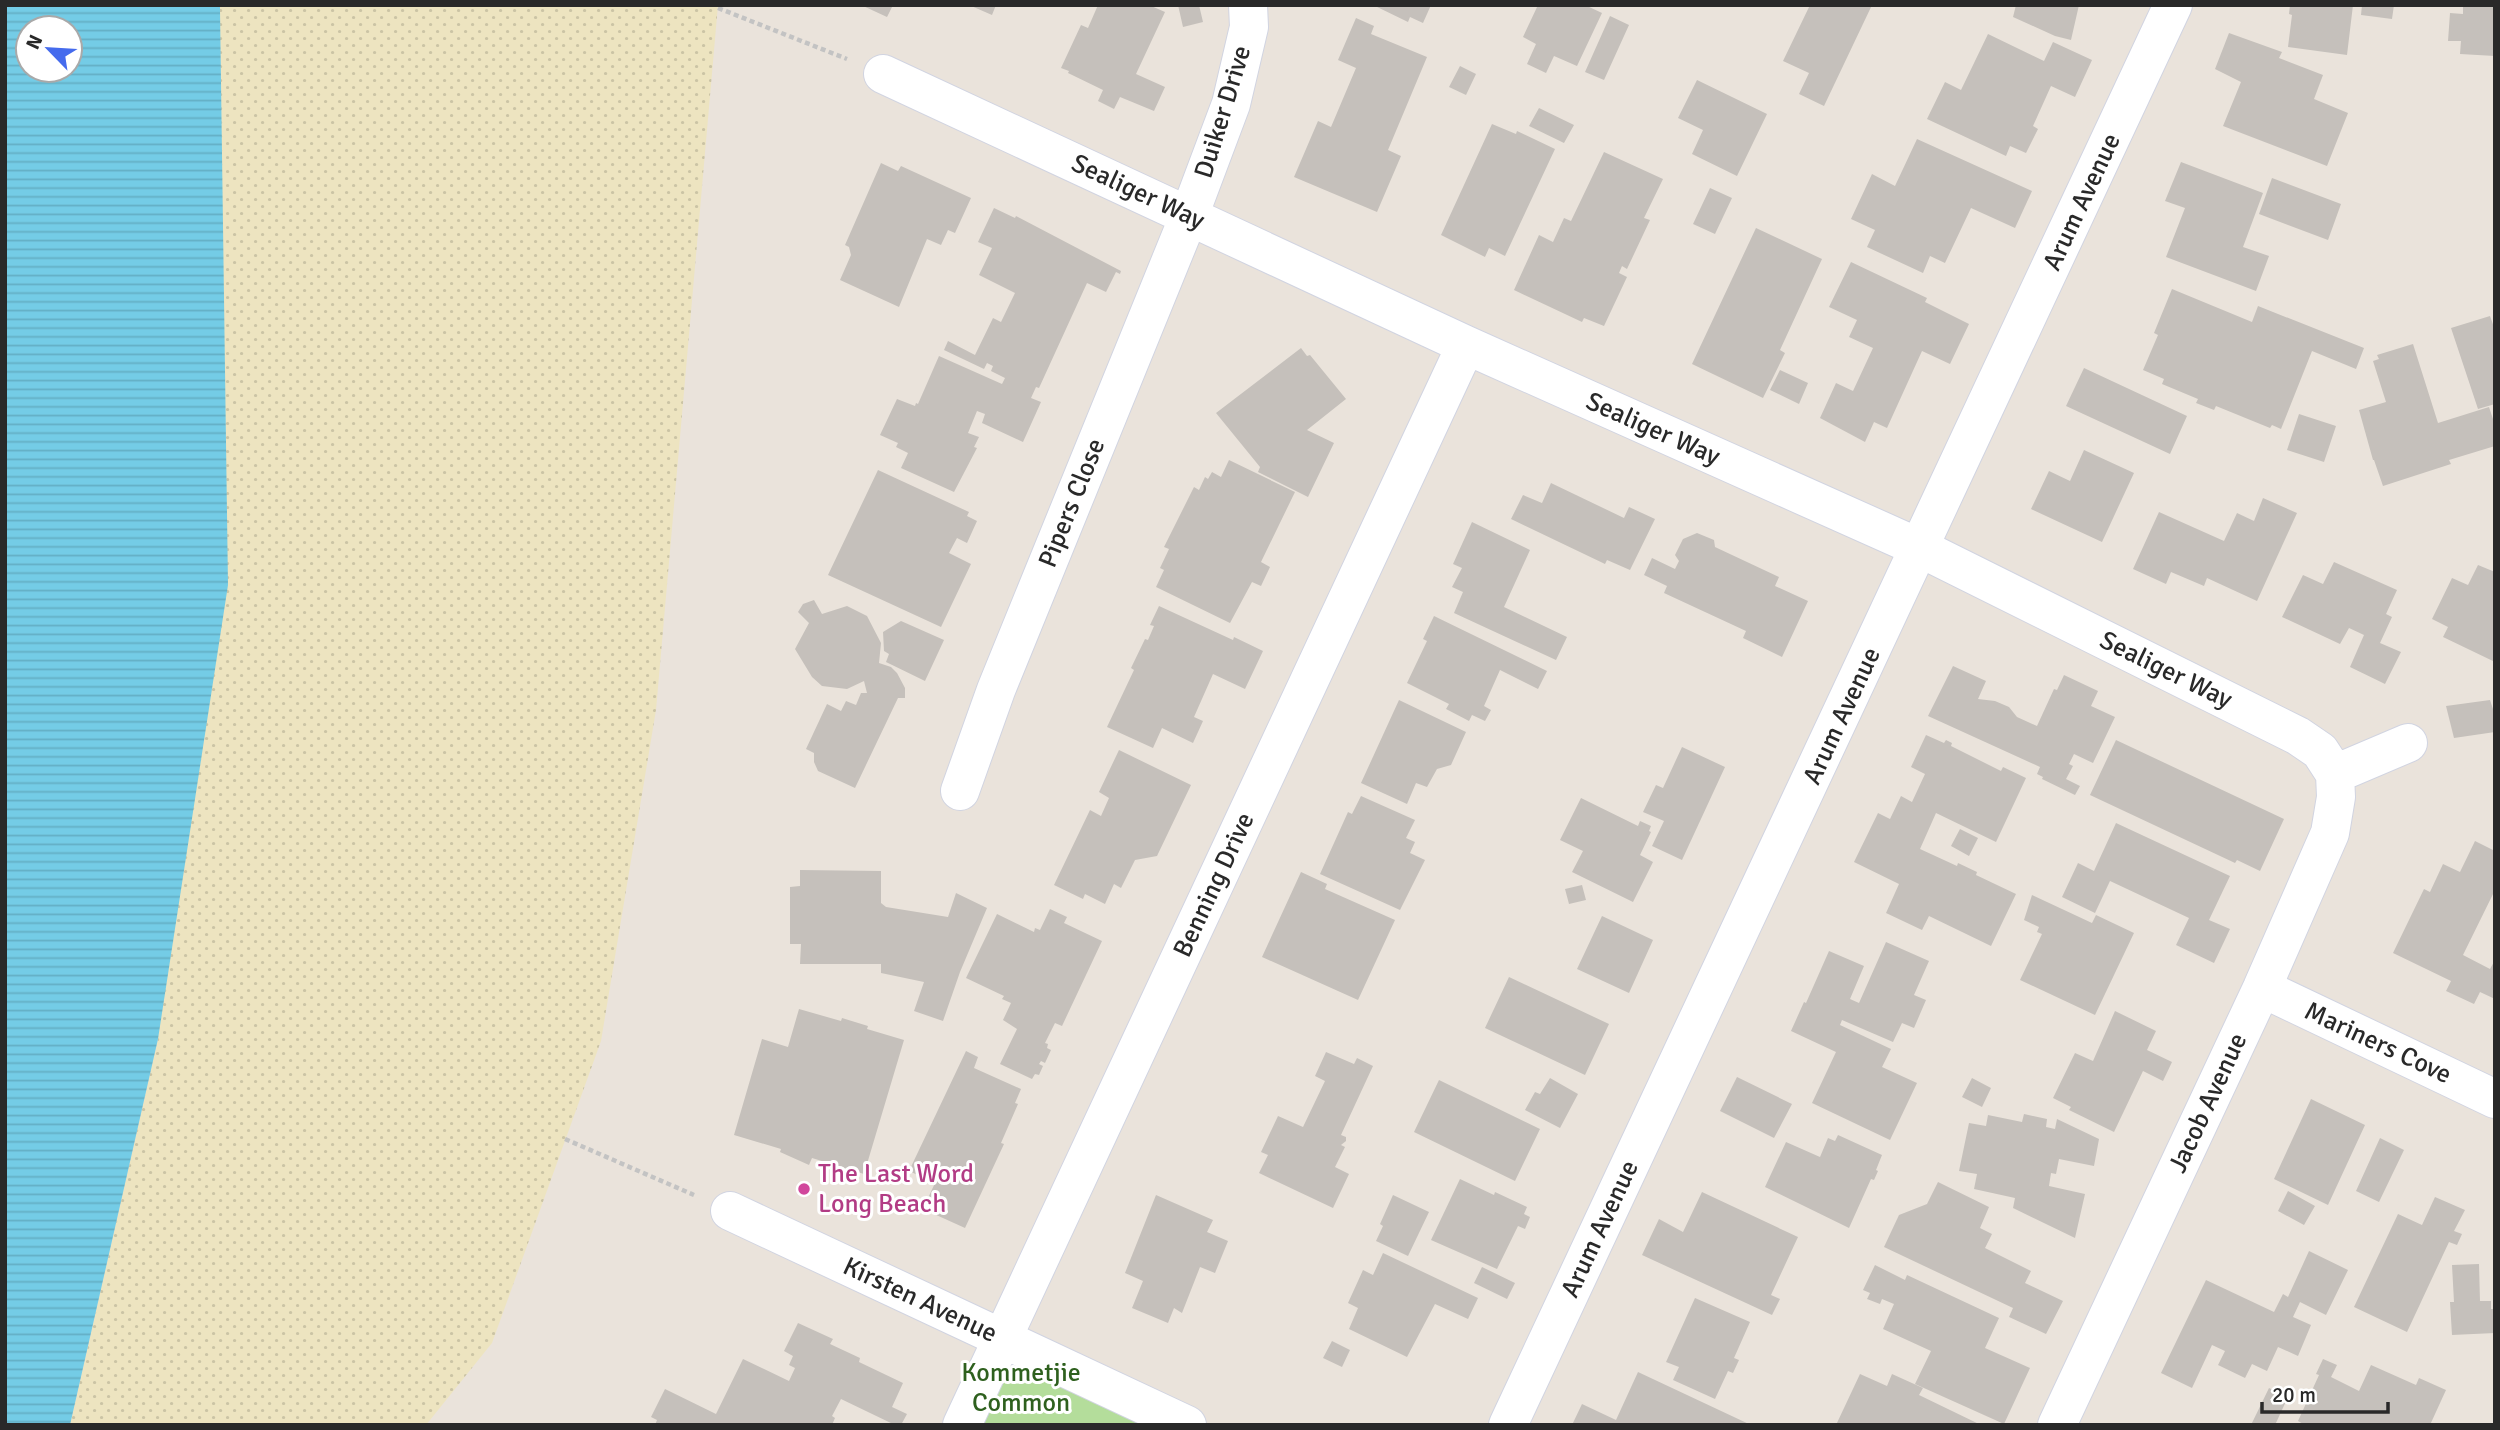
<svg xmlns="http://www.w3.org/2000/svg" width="2500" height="1430" viewBox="0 0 2500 1430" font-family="Signika,sans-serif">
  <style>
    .sand { fill: url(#sand-dots) }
    .park { fill: #b4dd9b }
    .water { fill: url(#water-rules); fill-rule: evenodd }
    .building { fill: #c5c0bb }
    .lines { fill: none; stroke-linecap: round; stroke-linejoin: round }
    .street-casing { stroke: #d1d4e1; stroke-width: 40 }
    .path { stroke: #c3c3c3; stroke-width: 4.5; stroke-dasharray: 5 3.5; stroke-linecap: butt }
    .street { stroke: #fff; stroke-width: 38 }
    .hotel-dot { fill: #d1479c; stroke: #fff; stroke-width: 2.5 }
    .labels { text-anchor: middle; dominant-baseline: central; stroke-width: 6; stroke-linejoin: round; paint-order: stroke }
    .street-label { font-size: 26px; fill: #292929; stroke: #fff }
    .hotel-label { font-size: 26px; fill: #b23c85; stroke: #fff; text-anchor: start }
    .park-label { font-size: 26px; fill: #2e601e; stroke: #fff }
  </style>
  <defs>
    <pattern id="sand-dots" width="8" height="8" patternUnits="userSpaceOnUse" patternTransform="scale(1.75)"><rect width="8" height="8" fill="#ede4c0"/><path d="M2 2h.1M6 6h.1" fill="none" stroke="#cbc4a5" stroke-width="1.8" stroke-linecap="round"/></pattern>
    <pattern id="water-rules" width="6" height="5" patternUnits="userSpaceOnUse" patternTransform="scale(1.75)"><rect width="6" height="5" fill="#74cce6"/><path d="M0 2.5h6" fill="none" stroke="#64afc5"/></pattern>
  </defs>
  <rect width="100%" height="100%" fill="#eae3db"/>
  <!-- sand -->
  <path class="sand" d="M 220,5 L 718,5 L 656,710 L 601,1041 L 492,1343 L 426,1425 L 70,1425 L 158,1039 Z"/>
  <!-- park -->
  <path class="park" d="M 1002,1338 L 1187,1425 L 962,1425 Z"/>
  <!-- water -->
  <path class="water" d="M 5,5 L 220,5 L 220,10 L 228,585 L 158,1039 L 70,1425 L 5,1425 ZM 28,28 L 70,28 L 70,70 L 28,70 Z"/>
  <!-- building -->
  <path class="building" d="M 861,5 L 893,5 L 887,17 Z
    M 969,5 L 996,5 L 992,15 Z
    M 1098,5 L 1149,5 L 1165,12 L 1136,74 L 1165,87 L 1154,111 L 1120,97 L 1114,109 L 1098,101 L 1103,90 L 1068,73 L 1069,71 L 1061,68 L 1081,25 L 1088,28 Z
    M 1178,5 L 1199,5 L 1203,22 L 1183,27 Z
    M 1373,5 L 1431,5 L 1423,23 L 1410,17 L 1408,22 Z
    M 1538,5 L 1585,5 L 1602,13 L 1577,66 L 1554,56 L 1546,73 L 1527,64 L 1536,44 L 1523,37 Z
    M 1810,5 L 1872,5 L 1824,106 L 1799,94 L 1809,73 L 1783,61 Z
    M 2016,5 L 2079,5 L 2071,40 L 2055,36 L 2013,17 Z
    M 2290,5 L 2353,5 L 2347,55 L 2288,47 L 2292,15 L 2289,14 Z
    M 2362,5 L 2394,5 L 2392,19 L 2361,15 Z
    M 2463,5 L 2495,5 L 2495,56 L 2460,54 L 2461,41 L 2448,41 L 2450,13 L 2463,14 Z
    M 1610,16 L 1629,25 L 1604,80 L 1585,72 Z
    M 1356,18 L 1374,26 L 1371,34 L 1427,57 L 1388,150 L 1401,156 L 1377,212 L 1294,177 L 1318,121 L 1331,127 L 1356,68 L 1338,60 Z
    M 2229,33 L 2282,52 L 2279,58 L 2323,75 L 2314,99 L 2348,113 L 2327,166 L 2223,126 L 2241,82 L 2215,69 Z
    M 1988,34 L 2044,61 L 2053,42 L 2092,60 L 2075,97 L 2051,86 L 2033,126 L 2038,129 L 2026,153 L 2010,146 L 2006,156 L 1927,119 L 1945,82 L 1961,90 Z
    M 1460,66 L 1476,74 L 1466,95 L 1449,87 Z
    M 1697,80 L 1767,114 L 1737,176 L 1692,154 L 1703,130 L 1678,118 Z
    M 1539,108 L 1574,125 L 1564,143 L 1529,126 Z
    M 1492,124 L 1516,134 L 1517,131 L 1555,149 L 1505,256 L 1489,248 L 1485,257 L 1441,235 Z
    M 1917,139 L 2032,191 L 2015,228 L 1971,208 L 1945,263 L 1930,256 L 1923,273 L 1867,247 L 1875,230 L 1851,219 L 1872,174 L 1895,186 Z
    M 1604,152 L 1663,179 L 1644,218 L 1650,220 L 1627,269 L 1622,266 L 1619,273 L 1627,277 L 1604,326 L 1584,318 L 1582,322 L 1514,290 L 1539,235 L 1553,242 L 1564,218 L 1571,221 Z
    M 2181,162 L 2263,193 L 2243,247 L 2269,256 L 2256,291 L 2166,257 L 2185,208 L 2165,201 Z
    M 881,163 L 898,171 L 901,166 L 971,198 L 955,233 L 948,230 L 941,245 L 927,239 L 899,307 L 840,280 L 851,255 L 849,247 L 845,245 Z
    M 2272,178 L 2341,204 L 2328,240 L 2259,214 Z
    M 1710,188 L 1732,198 L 1715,234 L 1693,224 Z
    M 994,208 L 1015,218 L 1016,216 L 1121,271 L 1120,274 L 1116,272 L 1106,292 L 1087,283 L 1039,388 L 1036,387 L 1031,398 L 1041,402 L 1023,442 L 982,423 L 985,414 L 977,411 L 968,433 L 979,437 L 974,447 L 977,448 L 954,492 L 901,468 L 908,453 L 896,447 L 898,443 L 880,435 L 897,399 L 915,406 L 916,403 L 918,404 L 939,356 L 1002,384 L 1005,378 L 991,371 L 993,366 L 987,363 L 984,369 L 944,350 L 948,341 L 975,355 L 993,318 L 1001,322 L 1015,293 L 979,275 L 992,248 L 978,242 Z
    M 1756,228 L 1822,259 L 1780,350 L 1785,353 L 1763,398 L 1692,364 Z
    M 1851,262 L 1927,298 L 1925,302 L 1969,324 L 1950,364 L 1922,351 L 1887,428 L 1874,422 L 1865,442 L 1820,418 L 1836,383 L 1853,391 L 1873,348 L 1849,337 L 1857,320 L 1829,307 Z
    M 2172,289 L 2252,322 L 2258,306 L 2364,348 L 2356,369 L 2312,351 L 2281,429 L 2272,425 L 2270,428 L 2216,406 L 2214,410 L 2196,403 L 2198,399 L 2162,384 L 2164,379 L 2143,370 L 2158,335 L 2154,333 Z
    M 2490,316 L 2495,330 L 2495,404 L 2478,409 L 2451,328 Z
    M 2413,344 L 2438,423 L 2489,407 L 2495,425 L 2495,446 L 2449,460 L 2451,464 L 2383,486 L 2374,460 L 2373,460 L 2359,410 L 2386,402 L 2373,361 L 2379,359 L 2377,355 Z
    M 1301,348 L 1307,356 L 1310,355 L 1346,399 L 1307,430 L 1334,443 L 1308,497 L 1258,472 L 1260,467 L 1216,413 Z
    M 2084,368 L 2187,416 L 2170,454 L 2066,406 Z
    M 1780,370 L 1808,383 L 1799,404 L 1770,390 Z
    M 2299,414 L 2336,426 L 2324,462 L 2287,450 Z
    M 2084,450 L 2134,473 L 2102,542 L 2031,509 L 2049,471 L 2070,481 Z
    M 1229,460 L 1295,492 L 1261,562 L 1270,567 L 1261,586 L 1252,582 L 1230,623 L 1156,587 L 1164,570 L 1160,568 L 1169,549 L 1164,547 L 1194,487 L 1199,490 L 1205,477 L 1208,479 L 1212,472 L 1221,477 Z
    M 878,470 L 969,512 L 967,516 L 977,521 L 967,543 L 957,538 L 949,553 L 971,564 L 941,627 L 828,575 Z
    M 1551,483 L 1624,518 L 1629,507 L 1655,519 L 1630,570 L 1607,560 L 1605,564 L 1511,519 L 1523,495 L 1542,503 Z
    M 2263,498 L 2297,513 L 2257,601 L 2207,578 L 2204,586 L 2171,572 L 2166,584 L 2133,569 L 2159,512 L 2224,541 L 2237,513 L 2254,521 Z
    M 1472,522 L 1530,550 L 1504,607 L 1567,637 L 1556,660 L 1454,613 L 1463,592 L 1452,587 L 1462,568 L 1453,564 Z
    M 1697,533 L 1714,540 L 1715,547 L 1779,577 L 1775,586 L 1808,601 L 1782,657 L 1743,638 L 1746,631 L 1664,593 L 1667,586 L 1644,575 L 1652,558 L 1675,569 L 1679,561 L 1675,555 L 1683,539 Z
    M 2334,562 L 2397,590 L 2386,614 L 2392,617 L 2380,643 L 2401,652 L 2385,684 L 2350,667 L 2364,635 L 2349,628 L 2340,644 L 2282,617 L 2303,575 L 2323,584 Z
    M 2478,565 L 2495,572 L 2495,662 L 2443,637 L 2448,627 L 2432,619 L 2452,578 L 2468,585 Z
    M 814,600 L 822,614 L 847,606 L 867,616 L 881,643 L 879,663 L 891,667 L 897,673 L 905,688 L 905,698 L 898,698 L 855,788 L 818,771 L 814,762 L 814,753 L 806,749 L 827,704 L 841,711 L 846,701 L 856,705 L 861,693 L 867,693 L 864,681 L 847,689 L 822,686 L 812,677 L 795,649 L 809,623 L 798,612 L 803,604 Z
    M 1159,606 L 1233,640 L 1234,637 L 1263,651 L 1245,689 L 1213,674 L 1194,717 L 1203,721 L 1193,743 L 1162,728 L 1153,748 L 1107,727 L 1134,670 L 1131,668 L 1145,639 L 1148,640 L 1154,626 L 1150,625 Z
    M 1434,616 L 1547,671 L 1538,689 L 1500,670 L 1484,706 L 1491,710 L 1485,721 L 1472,715 L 1469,721 L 1446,709 L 1449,704 L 1407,683 L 1427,641 L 1423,639 Z
    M 901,621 L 944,640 L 925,681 L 886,662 L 889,654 L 884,651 L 883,632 Z
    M 1953,666 L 1986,681 L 1978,699 L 1995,701 L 2009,707 L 2017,717 L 2037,726 L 2054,689 L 2057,690 L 2064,675 L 2098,691 L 2091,706 L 2115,717 L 2093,763 L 2074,754 L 2069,764 L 2073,766 L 2066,779 L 2080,786 L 2075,795 L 2042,779 L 2043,777 L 2037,774 L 2040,767 L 1928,716 Z
    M 1399,700 L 1466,732 L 1451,765 L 1437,769 L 1427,787 L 1416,783 L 1407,804 L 1361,783 Z
    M 2490,700 L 2495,715 L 2495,732 L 2454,738 L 2446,706 Z
    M 1926,735 L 1944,743 L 1946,740 L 1952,743 L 1951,746 L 2001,771 L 2003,767 L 2026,778 L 1996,842 L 1936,813 L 1920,849 L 1957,866 L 1958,863 L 1977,872 L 1976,875 L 2016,894 L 1991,946 L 1929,916 L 1922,930 L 1886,913 L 1899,884 L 1854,862 L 1878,813 L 1890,819 L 1901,796 L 1912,802 L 1925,774 L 1911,767 Z
    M 2116,740 L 2284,819 L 2260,871 L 2237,860 L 2235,863 L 2090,795 Z
    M 1682,747 L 1725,767 L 1682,860 L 1652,846 L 1664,821 L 1643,812 L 1656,785 L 1663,788 Z
    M 1119,750 L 1191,785 L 1157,856 L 1135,860 L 1121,888 L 1114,884 L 1105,904 L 1085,894 L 1083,899 L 1054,885 L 1090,810 L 1101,816 L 1109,798 L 1099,792 Z
    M 1361,796 L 1415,820 L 1406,838 L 1415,842 L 1410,853 L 1425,860 L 1400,910 L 1320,874 L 1348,812 L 1352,814 Z
    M 1581,798 L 1638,826 L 1640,821 L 1651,826 L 1649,831 L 1651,832 L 1640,855 L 1653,862 L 1633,902 L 1572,872 L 1583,851 L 1560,840 Z
    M 2116,823 L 2230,876 L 2209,920 L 2230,929 L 2214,963 L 2176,945 L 2189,918 L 2110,881 L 2095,913 L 2062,897 L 2078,863 L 2094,871 Z
    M 1960,829 L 1978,838 L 1969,856 L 1951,846 Z
    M 2475,841 L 2495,851 L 2495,890 L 2463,955 L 2490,969 L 2495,960 L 2495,999 L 2480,992 L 2474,1004 L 2446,991 L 2451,981 L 2393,953 L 2424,889 L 2430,892 L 2443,864 L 2460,872 Z
    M 800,870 L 881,871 L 881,903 L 886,907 L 948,917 L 956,893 L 987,908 L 960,972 L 943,1021 L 914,1011 L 924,982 L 881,973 L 881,964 L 800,964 L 801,944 L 790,944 L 790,887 L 800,886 Z
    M 1301,872 L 1327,884 L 1325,889 L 1395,920 L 1358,1000 L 1262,957 Z
    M 1582,885 L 1586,900 L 1569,904 L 1565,889 Z
    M 2032,895 L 2092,923 L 2096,915 L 2134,933 L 2095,1015 L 2020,980 L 2042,934 L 2037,932 L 2039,927 L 2024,920 Z
    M 1050,909 L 1067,917 L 1064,923 L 1102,941 L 1062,1026 L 1055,1023 L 1045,1043 L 1048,1044 L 1047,1048 L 1051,1050 L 1045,1063 L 1041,1061 L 1039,1064 L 1043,1066 L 1039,1075 L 1035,1074 L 1032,1079 L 1000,1064 L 1017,1029 L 1003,1020 L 1011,1003 L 1002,999 L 1004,996 L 966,978 L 997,914 L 1034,932 L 1035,928 L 1040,930 Z
    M 1602,916 L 1653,940 L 1629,993 L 1577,969 Z
    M 1886,942 L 1929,961 L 1914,995 L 1926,1000 L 1914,1028 L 1902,1023 L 1893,1042 L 1842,1020 L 1840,1025 L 1891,1049 L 1882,1067 L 1917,1083 L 1890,1140 L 1812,1103 L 1836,1052 L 1791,1031 L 1804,1002 L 1806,1003 L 1829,951 L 1864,966 L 1850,999 L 1859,1003 Z
    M 1509,977 L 1609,1024 L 1585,1075 L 1485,1028 Z
    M 799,1009 L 841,1021 L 842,1018 L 868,1026 L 867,1029 L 904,1040 L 864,1174 L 812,1158 L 809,1165 L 780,1152 L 781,1149 L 734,1135 L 762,1039 L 788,1047 Z
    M 2115,1011 L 2156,1031 L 2147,1050 L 2172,1062 L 2163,1081 L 2143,1071 L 2114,1132 L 2069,1110 L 2071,1107 L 2053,1098 L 2075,1053 L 2093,1061 Z
    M 966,1051 L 978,1057 L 974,1068 L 1021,1089 L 1015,1103 L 1018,1104 L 1001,1143 L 1004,1144 L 965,1228 L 923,1209 L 935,1183 L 909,1171 Z
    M 1326,1052 L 1354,1064 L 1357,1058 L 1373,1066 L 1341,1135 L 1346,1137 L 1346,1141 L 1341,1145 L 1345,1147 L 1335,1167 L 1349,1174 L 1333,1208 L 1259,1173 L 1268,1155 L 1261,1152 L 1278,1116 L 1303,1127 L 1325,1081 L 1315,1076 Z
    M 1737,1077 L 1792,1104 L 1774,1138 L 1720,1111 Z
    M 1550,1078 L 1578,1094 L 1560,1128 L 1525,1110 L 1535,1092 L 1540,1094 Z
    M 1972,1078 L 1991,1088 L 1982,1107 L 1962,1097 Z
    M 1439,1080 L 1540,1129 L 1515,1181 L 1414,1132 Z
    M 2311,1099 L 2365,1125 L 2328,1205 L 2274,1179 Z
    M 2024,1114 L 2047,1119 L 2046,1127 L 2055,1129 L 2057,1119 L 2099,1139 L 2094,1166 L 2059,1159 L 2056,1174 L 2051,1173 L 2049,1186 L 2085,1194 L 2075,1238 L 2013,1208 L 2015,1198 L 1974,1189 L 1977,1174 L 1959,1171 L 1969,1123 L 1986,1126 L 1988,1115 L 2022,1122 Z
    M 1838,1135 L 1882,1155 L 1876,1170 L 1878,1171 L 1874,1180 L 1871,1179 L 1849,1228 L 1765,1187 L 1786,1142 L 1820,1157 L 1828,1138 L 1835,1141 Z
    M 2380,1138 L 2404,1150 L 2379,1202 L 2356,1191 Z
    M 1460,1179 L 1494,1195 L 1495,1192 L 1527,1207 L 1524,1214 L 1530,1217 L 1525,1229 L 1518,1226 L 1497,1269 L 1431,1240 Z
    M 1938,1182 L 1989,1207 L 1980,1228 L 1992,1234 L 1985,1248 L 2031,1271 L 2025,1283 L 2063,1301 L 2046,1334 L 2009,1317 L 2013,1308 L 1884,1247 L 1899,1215 L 1927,1204 Z
    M 2288,1191 L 2315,1206 L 2304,1225 L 2278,1211 Z
    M 1702,1192 L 1798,1237 L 1771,1295 L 1780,1299 L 1772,1315 L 1642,1255 L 1659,1219 L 1683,1232 Z
    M 1156,1195 L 1213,1220 L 1207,1232 L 1228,1241 L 1215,1273 L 1200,1267 L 1182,1313 L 1174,1308 L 1168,1323 L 1132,1308 L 1143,1281 L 1125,1273 Z
    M 1393,1195 L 1429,1212 L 1408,1256 L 1376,1241 L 1383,1226 L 1380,1224 Z
    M 2435,1197 L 2465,1210 L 2454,1231 L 2462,1234 L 2457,1245 L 2449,1242 L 2407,1332 L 2354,1307 L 2398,1214 L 2422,1225 Z
    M 2309,1251 L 2348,1270 L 2326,1315 L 2300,1302 L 2293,1317 L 2311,1325 L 2298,1356 L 2278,1347 L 2267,1371 L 2252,1364 L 2245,1378 L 2218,1365 L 2225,1351 L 2212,1345 L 2192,1388 L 2161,1373 L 2206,1280 L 2274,1312 L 2283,1294 L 2288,1297 Z
    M 1383,1253 L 1478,1298 L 1468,1319 L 1435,1304 L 1407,1357 L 1349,1329 L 1358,1308 L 1348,1303 L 1363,1270 L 1373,1275 Z
    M 2479,1264 L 2480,1301 L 2491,1301 L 2491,1309 L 2495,1309 L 2495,1333 L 2452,1335 L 2450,1302 L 2454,1302 L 2452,1265 Z
    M 1875,1265 L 1905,1280 L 1907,1275 L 1999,1318 L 1985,1348 L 2030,1368 L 2004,1424 L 1915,1384 L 1931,1351 L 1883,1329 L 1894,1304 L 1882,1299 L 1880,1304 L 1867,1299 L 1870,1293 L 1863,1290 Z
    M 1482,1267 L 1515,1283 L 1507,1299 L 1474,1283 Z
    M 1695,1298 L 1750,1322 L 1734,1358 L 1739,1360 L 1733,1373 L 1728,1371 L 1715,1399 L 1673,1380 L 1679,1367 L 1666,1362 Z
    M 798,1323 L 833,1339 L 830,1344 L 860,1358 L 859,1362 L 903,1383 L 892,1407 L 907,1414 L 901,1425 L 895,1425 L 841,1399 L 832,1416 L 835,1418 L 832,1425 L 655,1425 L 657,1420 L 651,1417 L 665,1389 L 716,1414 L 743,1359 L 789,1381 L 795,1368 L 789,1365 L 793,1356 L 784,1351 Z
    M 1332,1341 L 1350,1350 L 1342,1367 L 1323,1358 Z
    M 2323,1359 L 2337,1365 L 2331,1377 L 2359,1391 L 2371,1365 L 2416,1385 L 2419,1378 L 2446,1390 L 2430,1425 L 2305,1425 L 2298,1421 L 2319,1375 L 2316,1374 Z
    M 1638,1372 L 1751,1425 L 1572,1425 L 1582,1404 L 1616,1420 Z
    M 1860,1374 L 1887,1386 L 1892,1374 L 1923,1388 L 1919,1395 L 1981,1425 L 1836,1425 Z
    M 2269,1388 L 2288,1397 L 2275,1425 L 2251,1425 Z"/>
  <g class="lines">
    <defs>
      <path id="street" d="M 883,74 L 1466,345 L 1920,548 L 2298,736 L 2320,751 L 2335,774
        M 2335,774 L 2408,743
        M 960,791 L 996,690 L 1189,216 L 1231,104 L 1249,27 L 1248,5
        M 2262,988 L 2495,1099
        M 730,1211 L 1187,1425
        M 962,1425 L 1466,345
        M 1508,1425 L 2173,5
        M 2057,1425 L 2262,988 L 2330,833 L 2336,797 L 2335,774"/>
    </defs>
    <!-- street casing -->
    <use href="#street" class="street-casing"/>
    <!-- path -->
    <path class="path" d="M 718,8 L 847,59
      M 565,1139 L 694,1195"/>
    <!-- street -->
    <use href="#street" class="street"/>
  </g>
  <!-- markers -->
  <circle class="hotel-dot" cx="804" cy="1189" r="7"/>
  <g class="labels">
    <!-- street labels -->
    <g class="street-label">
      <text transform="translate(1223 112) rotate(-73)">Duiker Drive</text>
      <text transform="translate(1138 192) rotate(25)">Sealiger Way</text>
      <text transform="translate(2082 202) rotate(-65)">Arum Avenue</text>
      <text transform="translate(1653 429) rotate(24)">Sealiger Way</text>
      <text transform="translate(1072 503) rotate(-68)">Pipers Close</text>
      <text transform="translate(2166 670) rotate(26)">Sealiger Way</text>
      <text transform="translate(1842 716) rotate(-65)">Arum Avenue</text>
      <text transform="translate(1214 885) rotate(-65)">Benning Drive</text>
      <text transform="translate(2378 1043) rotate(25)">Mariners Cove</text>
      <text transform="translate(2208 1103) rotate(-65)">Jacob Avenue</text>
      <text transform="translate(1600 1229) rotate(-65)">Arum Avenue</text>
      <text transform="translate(920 1300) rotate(25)">Kirsten Avenue</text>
    </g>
    <!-- hotel labels -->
    <g class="hotel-label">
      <text x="818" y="1174">The Last Word<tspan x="818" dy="30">Long Beach</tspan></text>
    </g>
    <!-- park labels -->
    <g class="park-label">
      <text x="1021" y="1373">Kommetjie<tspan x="1021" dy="30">Common</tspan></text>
    </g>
  </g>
  <!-- border -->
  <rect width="2500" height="1430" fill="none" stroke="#292929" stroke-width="14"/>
  <!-- north arrow -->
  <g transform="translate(49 49) rotate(295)"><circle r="33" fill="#ffffff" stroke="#a9a9a9" stroke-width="2"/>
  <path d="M0-5L12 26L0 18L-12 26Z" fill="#456bed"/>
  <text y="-10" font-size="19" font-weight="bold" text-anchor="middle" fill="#292929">N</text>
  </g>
  <!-- scale -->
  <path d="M2262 1402v10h126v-10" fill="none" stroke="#292929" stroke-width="3.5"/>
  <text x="2272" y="1402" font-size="21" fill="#292929" stroke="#ffffff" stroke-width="5" paint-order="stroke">20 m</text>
</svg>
